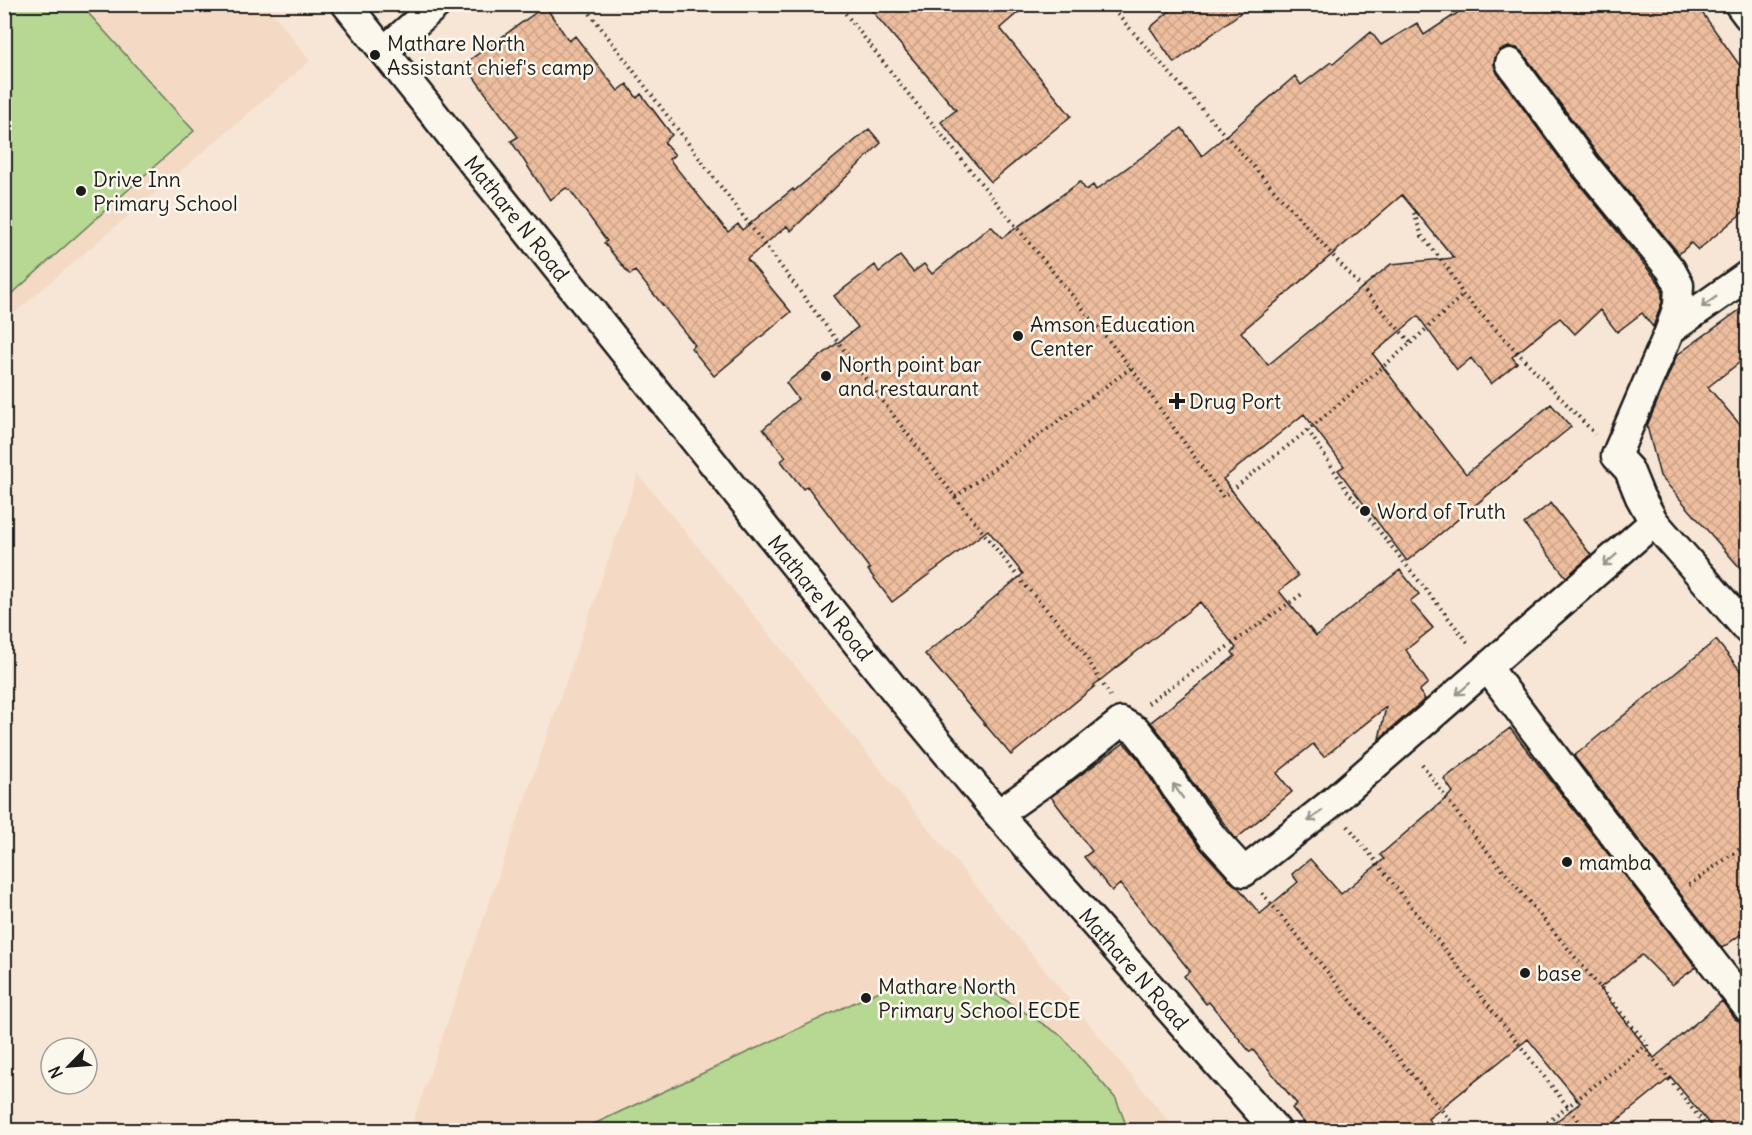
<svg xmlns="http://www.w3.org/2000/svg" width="1752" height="1135" viewBox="0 0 1752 1135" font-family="Delius,sans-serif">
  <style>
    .built { fill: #f4dac5 }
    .pitch { fill: #b6d893; stroke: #697a58; stroke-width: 1.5 }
    .building { fill: url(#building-cross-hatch); stroke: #1c1c1c; stroke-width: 1.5; fill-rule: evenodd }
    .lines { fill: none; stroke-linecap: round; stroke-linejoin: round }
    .street-casing { stroke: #1c1c1c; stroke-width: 33 }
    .path { stroke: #1c1c1c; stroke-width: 4; stroke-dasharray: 1.5 4.5; stroke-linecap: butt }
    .street { stroke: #fbf7ec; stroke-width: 28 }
    .oneway { stroke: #97948e }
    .poi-dot { fill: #1c1c1c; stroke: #fbf7ec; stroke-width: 2 }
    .labels { text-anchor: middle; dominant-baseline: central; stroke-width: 5; stroke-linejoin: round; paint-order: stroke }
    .poi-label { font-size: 21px; fill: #1c1c1c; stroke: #fbf7ec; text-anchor: start }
    .street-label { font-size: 21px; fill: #1c1c1c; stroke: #fbf7ec }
  </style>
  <defs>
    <pattern id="building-cross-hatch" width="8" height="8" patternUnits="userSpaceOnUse" patternTransform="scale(1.5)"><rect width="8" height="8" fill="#eebe9f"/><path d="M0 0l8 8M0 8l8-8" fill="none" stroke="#cca388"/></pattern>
  </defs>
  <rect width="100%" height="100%" fill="#f7e6d5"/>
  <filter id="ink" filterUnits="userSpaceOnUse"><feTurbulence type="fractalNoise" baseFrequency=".0167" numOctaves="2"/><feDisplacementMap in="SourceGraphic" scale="12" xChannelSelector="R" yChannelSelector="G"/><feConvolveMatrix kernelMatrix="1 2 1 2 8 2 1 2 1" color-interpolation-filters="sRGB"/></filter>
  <g filter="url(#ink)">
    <!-- built -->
    <path class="built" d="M 5,5 L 267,5 L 310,61 L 5,321 Z
      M 638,474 L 1176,1130 L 410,1130 Z"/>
    <!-- pitch -->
    <path class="pitch" d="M 5,4 L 81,5 L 194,131 L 5,300 Z
      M 894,984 L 988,989 L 1062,1036 L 1116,1099 L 1128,1130 L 581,1130 Z"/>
    <!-- building -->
    <path class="building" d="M 866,4 L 1028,4 L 1000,28 L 1071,116 L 991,182 L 941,122 L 956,110 Z
      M 1178,4 L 1252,4 L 1174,63 L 1150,28 Z
      M 1471,4 L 1696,4 L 1748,77 L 1748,208 L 1698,250 L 1691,243 L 1679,254 L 1598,155 L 1523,53 L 1517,48 L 1509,47 L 1500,50 L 1495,57 L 1494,64 L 1497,73 L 1572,175 L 1659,283 L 1662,289 L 1662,302 L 1653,327 L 1642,313 L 1617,332 L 1600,310 L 1575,334 L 1560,318 L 1512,357 L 1517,363 L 1491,384 L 1471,358 L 1457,370 L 1418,316 L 1373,354 L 1466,474 L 1551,404 L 1571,427 L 1407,561 L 1338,470 L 1344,466 L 1304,414 L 1223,479 L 1298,576 L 1279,591 L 1316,636 L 1400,570 L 1419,594 L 1410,601 L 1433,628 L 1406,650 L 1428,683 L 1419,691 L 1425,699 L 1379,739 L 1386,707 L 1324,757 L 1313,744 L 1277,773 L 1292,792 L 1236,839 L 1190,779 L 1166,741 L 1151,722 L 1235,656 L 1232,652 L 1236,648 L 1200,602 L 1094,685 L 1095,686 L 1011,755 L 925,654 L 1023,574 L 988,530 L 892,602 L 868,570 L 870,569 L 807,486 L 803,489 L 781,461 L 786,457 L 763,429 L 798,399 L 786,383 L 858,327 L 834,296 L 875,265 L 879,272 L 900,256 L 913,272 L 924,264 L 932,274 L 991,226 L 1002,238 L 1080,182 L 1086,190 L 1093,185 L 1096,190 L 1182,128 L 1202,156 L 1295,76 L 1301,85 L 1331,62 L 1333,64 L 1371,32 L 1381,45 L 1417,23 L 1424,35 ZM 1402,195 L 1454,258 L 1391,264 L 1268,365 L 1241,332 Z
      M 545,6 L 569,41 L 575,36 L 618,91 L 627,84 L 637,98 L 641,94 L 672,135 L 664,142 L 675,155 L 669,159 L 728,232 L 738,224 L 742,230 L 793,189 L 794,191 L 869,129 L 881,143 L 791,231 L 787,226 L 747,259 L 791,312 L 714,376 L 691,348 L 695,345 L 635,271 L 630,275 L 604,243 L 607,241 L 570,190 L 566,188 L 550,200 L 511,141 L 518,137 L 464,64 Z
      M 1748,304 L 1748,356 L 1708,387 L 1748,434 L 1748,577 L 1660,476 L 1647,426 L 1677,355 Z
      M 1551,503 L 1591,555 L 1566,577 L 1524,524 Z
      M 1716,640 L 1748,680 L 1748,929 L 1722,948 L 1574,756 Z
      M 1510,728 L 1696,967 L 1672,985 L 1642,955 L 1600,988 L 1654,1058 L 1722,1001 L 1735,1019 L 1741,1023 L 1748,1024 L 1748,1131 L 1715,1131 L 1671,1077 L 1604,1131 L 1544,1131 L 1580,1103 L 1528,1039 L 1428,1119 L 1437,1131 L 1311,1131 L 1292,1108 L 1297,1104 L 1253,1050 L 1250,1052 L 1209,1002 L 1206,1004 L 1184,976 L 1190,971 L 1120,884 L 1112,891 L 1084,857 L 1092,851 L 1051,797 L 1124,743 L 1139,760 L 1163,798 L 1201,849 L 1232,883 L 1238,887 L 1260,914 L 1298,882 L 1292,874 L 1310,859 L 1341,894 L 1384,859 L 1380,855 L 1453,792 L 1444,779 Z"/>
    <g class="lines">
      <defs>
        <g id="street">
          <path id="s1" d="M 346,4 L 897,693 L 998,814 L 1276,1130"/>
          <path d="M 1739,4 L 1748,16"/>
          <path d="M 384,51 L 437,4"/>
          <path d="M 1510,63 L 1585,165 L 1671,270 L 1679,285 L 1678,305 L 1670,330 L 1616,456 L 1629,470 L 1640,497 L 1654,522 L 1748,630"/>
          <path d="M 1670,330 L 1748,275"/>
          <path d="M 1487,667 L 1583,795 L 1748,1008"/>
          <path d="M 998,814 L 1055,774 L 1121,722 L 1137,731 L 1152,750 L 1176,788 L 1214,839 L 1244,872 L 1330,804 L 1654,522"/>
        </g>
      </defs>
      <!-- street casing -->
      <use href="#street" class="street-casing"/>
      <!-- path -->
      <path class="path" d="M 583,4 L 955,497 L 1131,368
        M 838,4 L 902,86 L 1131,368 L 1223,497 L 1308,430 L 1411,343 L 1108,4
        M 1414,213 L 1422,236 L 1448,268 L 1463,295 L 1595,434
        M 1411,343 L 1463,295
        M 1308,430 L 1348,492 L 1470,645
        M 955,497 L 1023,583 L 1080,647 L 1110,696
        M 1148,703 L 1302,594
        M 1422,764 L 1467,827 L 1647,1044 L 1648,1052 L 1709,1130
        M 1348,826 L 1586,1130
        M 1689,885 L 1748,843
        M 1262,893 L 1458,1130
        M 1538,1130 L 1646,1045"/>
      <!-- street -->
      <use href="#street" class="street"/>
    </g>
    <!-- one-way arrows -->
    <defs><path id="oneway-shaft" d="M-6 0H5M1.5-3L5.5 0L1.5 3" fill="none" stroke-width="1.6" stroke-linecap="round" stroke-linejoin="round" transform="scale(1.5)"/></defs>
    <g class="oneway">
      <use href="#oneway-shaft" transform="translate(1709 302) rotate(145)"/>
      <use href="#oneway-shaft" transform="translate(1610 560) rotate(139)"/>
      <use href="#oneway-shaft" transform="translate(1463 689) rotate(139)"/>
      <use href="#oneway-shaft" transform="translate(1178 791) rotate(-125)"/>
      <use href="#oneway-shaft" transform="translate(1315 816) rotate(142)"/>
    </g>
  </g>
  <!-- markers -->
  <g class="poi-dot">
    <circle cx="375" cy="55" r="6"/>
    <circle cx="81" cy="191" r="6"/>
    <circle cx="1018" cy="336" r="6"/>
    <circle cx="826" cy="376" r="6"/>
    <path d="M1174 392h6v6h6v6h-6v6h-6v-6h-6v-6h6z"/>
    <circle cx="1365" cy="511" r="6"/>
    <circle cx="1567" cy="862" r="6"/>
    <circle cx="1525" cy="973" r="6"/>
    <circle cx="866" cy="998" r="6"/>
  </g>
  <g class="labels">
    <!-- poi labels -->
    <g class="poi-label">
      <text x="387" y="43">Mathare North<tspan x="387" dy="24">Assistant chief's camp</tspan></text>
      <text x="93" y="179">Drive Inn<tspan x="93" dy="24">Primary School</tspan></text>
      <text x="1030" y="324">Amson Education<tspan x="1030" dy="24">Center</tspan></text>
      <text x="838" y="364">North point bar<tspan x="838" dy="24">and restaurant</tspan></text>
      <text x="1189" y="401">Drug Port</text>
      <text x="1377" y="511">Word of Truth</text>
      <text x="1579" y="862">mamba</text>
      <text x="1537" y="973">base</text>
      <text x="878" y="986">Mathare North<tspan x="878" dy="24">Primary School ECDE</tspan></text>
    </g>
    <!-- street labels -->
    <g class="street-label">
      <text stroke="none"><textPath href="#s1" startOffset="274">Mathare N Road</textPath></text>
      <text stroke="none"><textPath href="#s1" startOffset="760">Mathare N Road</textPath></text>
      <text stroke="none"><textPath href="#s1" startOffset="1246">Mathare N Road</textPath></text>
    </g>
  </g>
  <!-- margin -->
  <rect width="1752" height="1135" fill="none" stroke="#fbf7ec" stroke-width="24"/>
  <rect x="12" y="12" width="1728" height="1111" fill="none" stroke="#1c1c1c" stroke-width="2" filter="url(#ink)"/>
  <!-- north arrow -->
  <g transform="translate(69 1066) rotate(245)"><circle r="28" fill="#fbf7ec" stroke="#a29f99" stroke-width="1.5"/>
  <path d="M0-4.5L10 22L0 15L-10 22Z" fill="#1c1c1c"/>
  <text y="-9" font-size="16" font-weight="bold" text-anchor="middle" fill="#1c1c1c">N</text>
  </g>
</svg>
